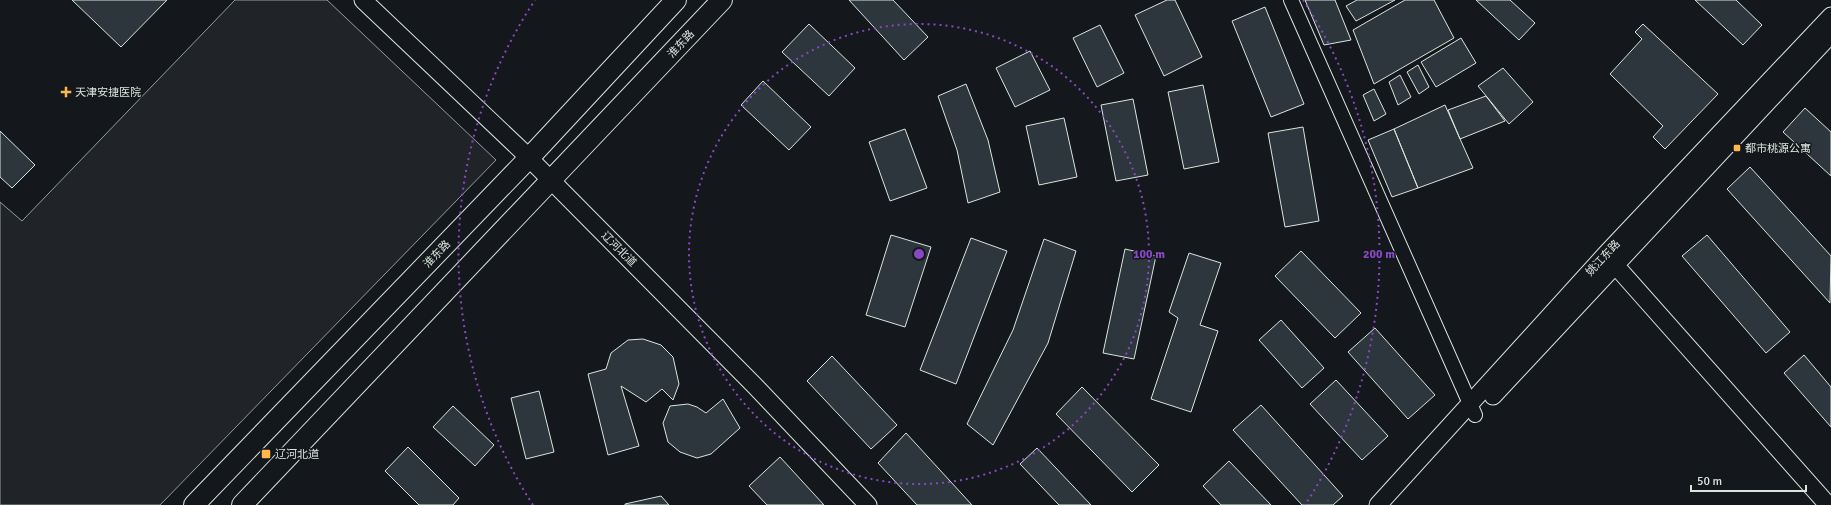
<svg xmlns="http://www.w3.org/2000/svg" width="1831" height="505" viewBox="0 0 1831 505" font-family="Signika,'Noto Sans SC',sans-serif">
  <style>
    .green { fill: #202428; stroke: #939e99 }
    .building { fill: #2c363c; stroke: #d8e6dc }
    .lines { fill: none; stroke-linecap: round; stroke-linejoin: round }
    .minor-casing { stroke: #d8e6dc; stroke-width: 16 }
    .tertiary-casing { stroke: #d8e6dc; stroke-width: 19 }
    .secondary-casing { stroke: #d8e6dc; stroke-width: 22 }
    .minor { stroke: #14181c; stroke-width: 14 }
    .tertiary { stroke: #14181c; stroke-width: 17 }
    .secondary { stroke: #14181c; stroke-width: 20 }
    .ring { fill: none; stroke: #8948c3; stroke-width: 2; stroke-dasharray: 2 4 }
    .poi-dot { fill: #ffb74d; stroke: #14181c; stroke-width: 1.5 }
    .labels { text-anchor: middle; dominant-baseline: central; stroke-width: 3; stroke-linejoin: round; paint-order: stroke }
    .street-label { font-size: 11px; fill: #d8e6dc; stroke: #14181c }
    .poi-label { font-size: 11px; fill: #d8e6dc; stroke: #14181c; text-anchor: start }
    .centre { fill: #8948c3; stroke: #14181c; stroke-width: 2 }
    .ring-label { font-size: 12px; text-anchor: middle; font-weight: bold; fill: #8948c3; stroke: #14181c; stroke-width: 3; stroke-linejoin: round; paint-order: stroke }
  </style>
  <rect width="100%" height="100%" fill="#14181c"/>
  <!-- green -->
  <path class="green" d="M 235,0 L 327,0 L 496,160 L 160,505 L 0,505 L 0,202 L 22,221 Z"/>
  <!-- building -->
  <path class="building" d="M 72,0 L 167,0 L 121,47 Z
    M 849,0 L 893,0 L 928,37 L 904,60 Z
    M 1167,0 L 1175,0 L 1202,57 L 1164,76 L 1135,15 Z
    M 1305,0 L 1335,0 L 1351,40 L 1324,45 Z
    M 1357,0 L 1395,0 L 1356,21 L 1346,6 Z
    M 1405,0 L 1434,0 L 1454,38 L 1374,84 L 1353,30 Z
    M 1476,0 L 1510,0 L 1535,23 L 1519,40 Z
    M 1695,0 L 1736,0 L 1762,25 L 1743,45 Z
    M 1265,7 L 1304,104 L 1271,117 L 1232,21 Z
    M 809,24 L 855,68 L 829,96 L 782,52 Z
    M 1643,24 L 1718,94 L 1665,149 L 1653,137 L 1663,126 L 1610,74 L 1642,39 L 1635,32 Z
    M 1100,25 L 1124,73 L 1097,87 L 1073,38 Z
    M 1461,38 L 1476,63 L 1436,87 L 1421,62 Z
    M 1030,51 L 1050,90 L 1015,107 L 996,68 Z
    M 1418,65 L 1429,87 L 1419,94 L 1407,72 Z
    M 1503,68 L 1533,102 L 1509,124 L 1478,86 Z
    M 1400,75 L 1411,97 L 1398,105 L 1389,82 Z
    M 763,81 L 811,127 L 789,150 L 741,105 Z
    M 966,84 L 988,140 L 1000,192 L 968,203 L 957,150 L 938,96 Z
    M 1203,85 L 1219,162 L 1184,169 L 1168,92 Z
    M 1374,89 L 1386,114 L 1374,121 L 1363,95 Z
    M 1486,96 L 1505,121 L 1460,139 L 1448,110 Z
    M 1133,99 L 1148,175 L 1116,181 L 1101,105 Z
    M 1445,105 L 1473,168 L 1418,188 L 1394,129 Z
    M 1805,108 L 1831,132 L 1831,176 L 1783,132 Z
    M 1064,118 L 1077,177 L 1039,185 L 1026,126 Z
    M 1303,127 L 1319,221 L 1285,227 L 1268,133 Z
    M 905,129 L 927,188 L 890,201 L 869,142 Z
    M 1394,129 L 1418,188 L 1392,197 L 1368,140 Z
    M 0,131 L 35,165 L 12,188 L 0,177 Z
    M 1750,167 L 1831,256 L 1830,303 L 1727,189 Z
    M 891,235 L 931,247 L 905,327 L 866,315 Z
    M 1707,235 L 1790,332 L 1766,353 L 1682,256 Z
    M 971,238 L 1007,251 L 956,384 L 920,370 Z
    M 1044,239 L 1076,251 L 1048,343 L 993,445 L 967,424 L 1013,330 Z
    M 1125,249 L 1156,256 L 1134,359 L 1103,353 Z
    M 1301,251 L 1361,313 L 1335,338 L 1275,276 Z
    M 1189,253 L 1221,263 L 1200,325 L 1218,331 L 1191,412 L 1151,399 L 1178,318 L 1169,312 Z
    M 1281,320 L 1324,368 L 1302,388 L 1259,340 Z
    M 1375,328 L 1435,395 L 1408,419 L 1348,352 Z
    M 643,339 L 661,345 L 673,357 L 679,384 L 673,400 L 662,389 L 646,402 L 621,386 L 639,446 L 608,455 L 588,374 L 606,369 L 611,353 L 628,340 Z
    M 1804,355 L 1831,387 L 1831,427 L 1784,373 Z
    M 832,356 L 897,425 L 871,449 L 807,381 Z
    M 1336,380 L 1388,436 L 1362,460 L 1310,404 Z
    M 1082,387 L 1159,465 L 1132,492 L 1056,414 Z
    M 539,391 L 554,452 L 526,459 L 511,398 Z
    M 723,399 L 740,428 L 711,454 L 697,458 L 680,452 L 668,442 L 663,423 L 670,406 L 688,404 L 697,407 L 706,413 Z
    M 1261,405 L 1343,496 L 1333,505 L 1302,505 L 1233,430 Z
    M 453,406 L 494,445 L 475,466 L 433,427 Z
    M 906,433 L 972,505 L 917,505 L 878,463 Z
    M 408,447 L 459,498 L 453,505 L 419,505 L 385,471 Z
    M 1037,448 L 1091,505 L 1059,505 L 1020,464 Z
    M 780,457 L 824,505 L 767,505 L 749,486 Z
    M 1229,461 L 1271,505 L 1221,505 L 1203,486 Z
    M 661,496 L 669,505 L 625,505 L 625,504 Z"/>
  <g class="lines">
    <defs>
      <path id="minor" d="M 1291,0 L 1475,415"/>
      <path id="tertiary" d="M 363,0 L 521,150 L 755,386 L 868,505
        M 1608,257 L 1828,505
        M 1493,396 L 1831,34
        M 1378,505 L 1606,254 L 1831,16"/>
      <path id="secondary" d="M 194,505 L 529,158 L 676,0
        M 242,505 L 722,0"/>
    </defs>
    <!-- minor casing -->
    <use href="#minor" class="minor-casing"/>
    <!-- tertiary casing -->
    <use href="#tertiary" class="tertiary-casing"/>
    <!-- secondary casing -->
    <use href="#secondary" class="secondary-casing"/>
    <!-- minor -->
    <use href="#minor" class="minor"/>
    <!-- tertiary -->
    <use href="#tertiary" class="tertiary"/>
    <!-- secondary -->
    <use href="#secondary" class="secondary"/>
  </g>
  <!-- distance rings -->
  <g class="ring">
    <circle cx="919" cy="254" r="230"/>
    <path d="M533 505A460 460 0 0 1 535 0M1303 0A460 460 0 0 1 1305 505"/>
  </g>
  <!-- markers -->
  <g class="poi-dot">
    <path d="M64 86h4v4h4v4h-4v4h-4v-4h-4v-4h4z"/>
    <rect x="1733" y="144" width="8" height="8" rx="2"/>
    <rect x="261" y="449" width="10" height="10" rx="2"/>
  </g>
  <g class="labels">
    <!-- street labels -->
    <g class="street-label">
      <text transform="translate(681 44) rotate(-47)">淮东路</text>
      <text transform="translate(619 249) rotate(45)">辽河北道</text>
      <text transform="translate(437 254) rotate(-46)">淮东路</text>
      <text transform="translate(1603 258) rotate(-47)">姚江东路</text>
    </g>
    <!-- poi labels -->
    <g class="poi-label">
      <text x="75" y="92">天津安捷医院</text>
      <text x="1745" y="148">都市桃源公寓</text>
      <text x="275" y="454">辽河北道</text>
    </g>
  </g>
  <circle cx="919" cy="254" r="6" class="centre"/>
  <g class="ring-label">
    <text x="1149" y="258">100 m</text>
    <text x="1379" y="258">200 m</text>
  </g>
  <!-- scale -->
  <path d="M1691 485v6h115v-6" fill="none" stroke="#d8e6dc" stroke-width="2"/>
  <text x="1697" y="485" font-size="12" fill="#d8e6dc" stroke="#14181c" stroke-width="3" paint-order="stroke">50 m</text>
</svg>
